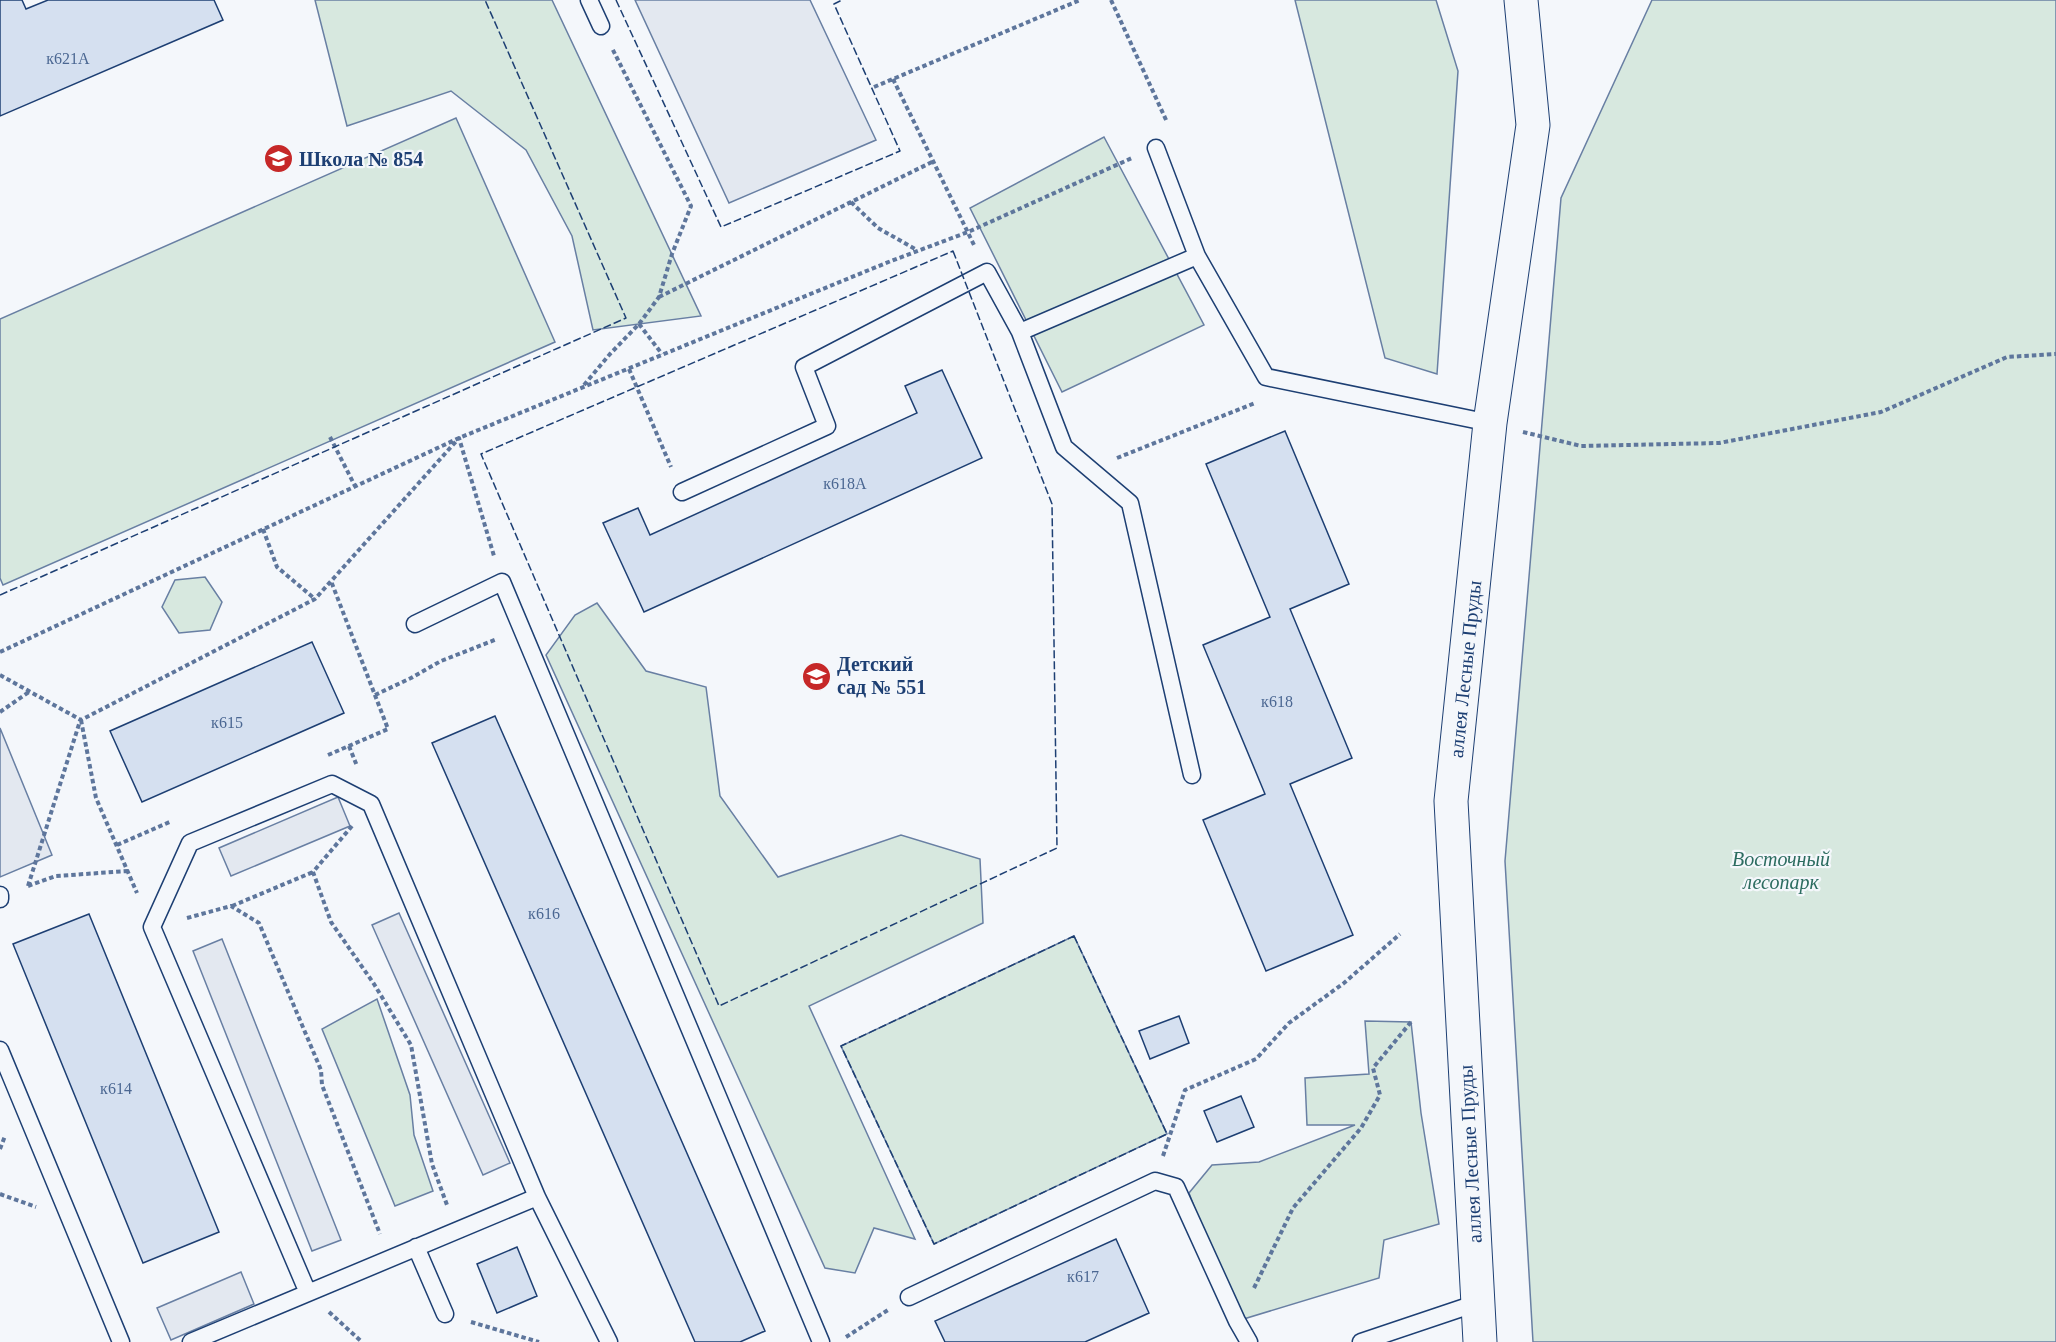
<svg xmlns="http://www.w3.org/2000/svg" width="2056" height="1342" viewBox="0 0 2056 1342" font-family="Georgia,serif">
  <style>
    .green { fill: #d7e8df; stroke: #687fa3; stroke-width: 1.5 }
    .parking { fill: #e3e8f0; stroke: #687fa3; stroke-width: 1.5 }
    .building { fill: #d5e0f0; stroke: #1d3f73; stroke-width: 1.5 }
    .lines { fill: none; stroke-linecap: round; stroke-linejoin: round }
    .service-casing { stroke: #1d3f73; stroke-width: 19 }
    .minor-casing { stroke: #1d3f73; stroke-width: 35 }
    .path { stroke: #5e769c; stroke-width: 4; stroke-dasharray: 4.5 3; stroke-linecap: butt }
    .service { stroke: #f4f7fb; stroke-width: 16 }
    .minor { stroke: #f4f7fb; stroke-width: 33 }
    .fence { stroke: #1d3f73; stroke-width: 1.5; stroke-dasharray: 8 3; stroke-linecap: butt }
    .labels { text-anchor: middle; dominant-baseline: central; stroke-width: 4.5; stroke-linejoin: round; paint-order: stroke }
    .number-label { font-size: 16px; fill: #4b6792 }
    .poi-label { font-size: 20px; font-weight: bold; fill: #1d3f73; stroke: #f4f7fb; text-anchor: start }
    .street-label { font-size: 20px; fill: #1d3f73; stroke: #f4f7fb }
    .park-label { font-size: 20px; font-style: italic; fill: #2c6c60; stroke: #f4f7fb }
  </style>
  <rect width="100%" height="100%" fill="#f4f7fb"/>
  <!-- green -->
  <path class="green" d="M 315,0 L 552,0 L 701,316 L 593,330 L 572,236 L 526,150 L 451,91 L 347,126 Z
    M 1295,0 L 1436,0 L 1458,71 L 1437,374 L 1385,358 Z
    M 1652,0 L 2056,0 L 2056,1342 L 1533,1342 L 1505,861 L 1561,198 Z
    M 456,118 L 555,342 L 3,585 L 0,578 L 0,319 Z
    M 1104,137 L 1204,325 L 1062,392 L 970,208 Z
    M 205,577 L 222,602 L 210,630 L 179,633 L 162,607 L 175,580 Z
    M 597,603 L 646,671 L 706,687 L 720,796 L 778,877 L 901,835 L 980,859 L 983,923 L 809,1006 L 915,1239 L 874,1228 L 855,1273 L 825,1268 L 546,655 L 575,615 Z
    M 1074,936 L 1167,1134 L 934,1244 L 841,1046 Z
    M 377,999 L 410,1095 L 414,1135 L 433,1191 L 395,1206 L 322,1029 Z
    M 1365,1021 L 1411,1022 L 1421,1113 L 1439,1224 L 1384,1240 L 1379,1278 L 1237,1321 L 1189,1193 L 1212,1165 L 1259,1162 L 1355,1125 L 1307,1125 L 1305,1078 L 1369,1074 Z"/>
  <!-- parking -->
  <path class="parking" d="M 635,0 L 810,0 L 876,140 L 729,203 Z
    M 0,728 L 52,855 L 0,877 Z
    M 338,797 L 350,826 L 231,876 L 219,848 Z
    M 399,913 L 510,1163 L 483,1175 L 372,925 Z
    M 222,939 L 341,1240 L 312,1251 L 193,951 Z
    M 241,1272 L 254,1304 L 171,1340 L 157,1308 Z"/>
  <!-- building -->
  <path class="building" d="M 0,0 L 22,0 L 26,9 L 48,0 L 214,0 L 223,20 L 0,116 Z
    M 942,370 L 982,458 L 644,612 L 603,523 L 638,508 L 650,535 L 917,413 L 905,386 Z
    M 1285,431 L 1349,584 L 1290,609 L 1352,758 L 1290,784 L 1353,935 L 1266,971 L 1203,820 L 1265,794 L 1203,645 L 1270,617 L 1206,464 Z
    M 312,642 L 344,713 L 142,802 L 110,731 Z
    M 495,716 L 765,1331 L 740,1342 L 695,1342 L 432,743 Z
    M 89,914 L 219,1232 L 143,1263 L 13,944 Z
    M 1179,1016 L 1189,1043 L 1150,1059 L 1139,1031 Z
    M 1241,1096 L 1254,1127 L 1217,1142 L 1204,1111 Z
    M 1116,1239 L 1149,1313 L 1085,1342 L 945,1342 L 935,1321 Z
    M 517,1247 L 537,1296 L 497,1313 L 477,1264 Z"/>
  <g class="lines">
    <defs>
      <path id="service" d="M 589,0 L 601,26
        M 1156,148 L 1197,256 L 1266,377 L 1490,423
        M 682,492 L 827,426 L 804,367 L 987,272 L 1020,332
        M 415,624 L 502,582 L 821,1342
        M 1192,775 L 1130,503 L 1064,447 L 1020,332 L 1197,256
        M 0,895 L 0,899
        M 0,1050 L 121,1342
        M 416,1247 L 445,1314
        M 308,1293 L 152,927 L 190,843 L 332,784 L 371,804 L 537,1197 L 609,1342
        M 909,1297 L 1155,1181 L 1176,1187 L 1237,1321 L 1249,1342
        M 191,1342 L 537,1197
        M 1361,1342 L 1477,1303"/>
      <path id="minor" d="M 1480,1342 L 1451,801 L 1490,423 L 1533,125 L 1521,0"/>
    </defs>
    <!-- service casing -->
    <use href="#service" class="service-casing"/>
    <!-- minor casing -->
    <use href="#minor" class="minor-casing"/>
    <!-- path -->
    <path class="path" d="M 1111,0 L 1167,122
      M 893,79 L 975,247
      M 874,87 L 1080,0
      M 851,202 L 878,228 L 917,250
      M 659,297 L 934,161
      M 639,324 L 662,354
      M 629,369 L 671,467
      M 584,385 L 610,354 L 639,324 L 659,297 L 672,254 L 691,206 L 612,48
      M 1523,432 L 1581,446 L 1719,443 L 1881,412 L 2007,357 L 2056,354
      M 330,437 L 355,486
      M 1117,458 L 1255,403
      M 263,529 L 277,567 L 315,599
      M 0,652 L 459,438 L 891,261 L 968,232 L 1132,158
      M 0,675 L 81,720 L 315,599 L 459,438 L 494,556
      M 375,695 L 411,678 L 441,661 L 497,639
      M 0,712 L 29,692
      M 81,720 L 96,798 L 137,893
      M 349,746 L 357,766
      M 328,755 L 388,729 L 331,581
      M 352,826 L 313,872 L 331,922 L 374,984 L 411,1045 L 432,1164 L 447,1205
      M 117,845 L 172,821
      M 28,886 L 80,721
      M 28,886 L 56,876 L 128,871
      M 232,906 L 313,872
      M 187,918 L 231,906 L 259,923 L 321,1070 L 322,1085 L 380,1234
      M 0,1149 L 5,1136
      M 1163,1156 L 1185,1090 L 1256,1059 L 1289,1023 L 1344,983 L 1400,934
      M 0,1194 L 36,1207
      M 1254,1288 L 1293,1208 L 1361,1128 L 1380,1095 L 1373,1068 L 1411,1022
      M 329,1312 L 362,1342
      M 471,1322 L 539,1342
      M 846,1337 L 888,1310"/>
    <!-- service -->
    <use href="#service" class="service"/>
    <!-- minor -->
    <use href="#minor" class="minor"/>
    <!-- fence -->
    <path class="fence" d="M 616,0 L 721,227 L 900,151 L 834,4 L 842,0
      M 953,251 L 1052,504 L 1057,848 L 719,1006 L 481,454 Z
      M 0,595 L 626,318 L 485,0
      M 1074,936 L 1167,1134 L 934,1244 L 841,1046 Z"/>
  </g>
  <!-- icons -->
  <defs>
    <symbol id="school-disc" viewBox="-11 -11 22 22"><circle r="9.5" fill="#c62828" stroke="#f4f7fb"/><path d="M0-5L7-2L0 1L-7-2ZM-4 1L0 2.5L4 1V4Q0 6-4 4Z" fill="#fff"/></symbol>
  </defs>
  <g fill-rule="evenodd">
    <use href="#school-disc" x="262" y="142" width="33" height="33"/>
    <use href="#school-disc" x="800" y="660" width="33" height="33"/>
  </g>
  <g class="labels">
    <!-- number labels -->
    <g class="number-label">
      <text x="68" y="58">к621А</text>
      <text x="845" y="483">к618А</text>
      <text x="1277" y="701">к618</text>
      <text x="227" y="722">к615</text>
      <text x="544" y="913">к616</text>
      <text x="116" y="1088">к614</text>
      <text x="1083" y="1276">к617</text>
    </g>
    <!-- poi labels -->
    <g class="poi-label">
      <text x="299" y="159">Школа № 854</text>
      <text x="837" y="664">Детский<tspan x="837" dy="23">сад № 551</tspan></text>
    </g>
    <!-- street labels -->
    <g class="street-label">
      <text transform="translate(1465 669) rotate(-84)">аллея Лесные Пруды</text>
      <text transform="translate(1470 1154) rotate(-93)">аллея Лесные Пруды</text>
    </g>
    <!-- park labels -->
    <g class="park-label">
      <text x="1781" y="859">Восточный<tspan x="1781" dy="23">лесопарк</tspan></text>
    </g>
  </g>
</svg>
